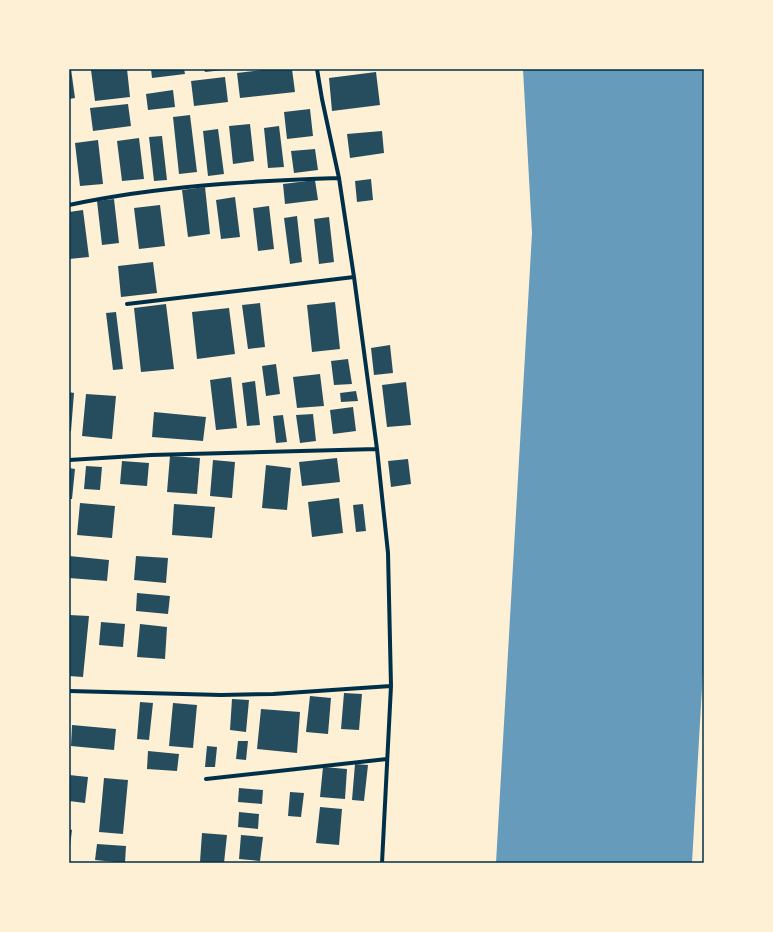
<svg xmlns="http://www.w3.org/2000/svg" width="773" height="932" viewBox="0 0 773 932" font-family="'Roboto Condensed',sans-serif">
  <style>
    .water { fill: #669bbc }
    .building { fill: #264d5e }
    .lines { fill: none; stroke-linecap: round; stroke-linejoin: round }
    .minor { stroke: #003049; stroke-width: 4 }
    .neatline { fill: none; stroke: #003049; stroke-width: 1.5 }
  </style>
  <rect width="100%" height="100%" fill="#fdf0d5"/>
  <!-- water -->
  <path class="water" d="M 523,69 L 704,69 L 704,652 L 692,863 L 496,863 L 532,233 Z"/>
  <!-- building -->
  <path class="building" d="M 69,69 L 71,69 L 75,98 L 69,99 Z
    M 127,69 L 130,97 L 95,101 L 91,70 Z
    M 151,69 L 184,69 L 185,74 L 152,78 Z
    M 204,69 L 224,69 L 224,70 L 205,72 Z
    M 272,69 L 292,69 L 295,92 L 240,98 L 237,73 Z
    M 376,72 L 380,105 L 332,111 L 329,78 Z
    M 225,77 L 228,102 L 194,106 L 191,81 Z
    M 173,90 L 175,107 L 148,110 L 146,94 Z
    M 128,104 L 131,126 L 93,131 L 90,108 Z
    M 310,109 L 313,136 L 287,139 L 284,112 Z
    M 190,115 L 197,172 L 179,174 L 173,117 Z
    M 250,124 L 254,161 L 233,164 L 229,126 Z
    M 279,126 L 284,167 L 268,168 L 264,128 Z
    M 218,129 L 224,174 L 208,176 L 203,131 Z
    M 382,131 L 384,153 L 350,158 L 347,134 Z
    M 162,136 L 167,180 L 154,181 L 149,137 Z
    M 139,138 L 144,179 L 122,181 L 117,141 Z
    M 98,140 L 103,184 L 80,186 L 75,143 Z
    M 315,149 L 318,170 L 294,173 L 291,151 Z
    M 371,179 L 373,200 L 357,202 L 355,181 Z
    M 315,180 L 318,200 L 285,204 L 283,184 Z
    M 205,187 L 210,234 L 188,237 L 182,190 Z
    M 235,197 L 240,237 L 221,239 L 216,200 Z
    M 114,199 L 119,243 L 102,245 L 97,201 Z
    M 160,205 L 165,246 L 139,249 L 134,208 Z
    M 269,206 L 274,249 L 258,251 L 253,208 Z
    M 83,210 L 89,257 L 69,259 L 69,212 Z
    M 297,216 L 302,262 L 290,264 L 284,218 Z
    M 329,217 L 334,262 L 319,264 L 314,219 Z
    M 153,262 L 157,293 L 121,297 L 118,266 Z
    M 335,302 L 340,349 L 312,352 L 307,305 Z
    M 260,303 L 265,347 L 248,349 L 242,305 Z
    M 166,304 L 174,369 L 141,372 L 134,308 Z
    M 229,308 L 235,354 L 197,359 L 192,312 Z
    M 116,312 L 123,369 L 113,370 L 106,313 Z
    M 390,345 L 393,373 L 374,375 L 371,348 Z
    M 348,359 L 352,384 L 334,385 L 331,361 Z
    M 276,364 L 280,394 L 266,396 L 262,366 Z
    M 320,374 L 324,406 L 297,408 L 293,377 Z
    M 231,377 L 237,428 L 216,430 L 210,380 Z
    M 255,381 L 260,425 L 247,426 L 242,383 Z
    M 406,382 L 411,425 L 387,427 L 382,385 Z
    M 356,391 L 358,401 L 341,402 L 340,393 Z
    M 69,392 L 74,393 L 71,431 L 69,431 Z
    M 86,394 L 116,396 L 112,439 L 82,436 Z
    M 353,407 L 356,431 L 333,434 L 330,410 Z
    M 154,412 L 206,417 L 203,441 L 152,437 Z
    M 313,414 L 316,441 L 300,443 L 296,415 Z
    M 283,415 L 287,442 L 276,443 L 273,416 Z
    M 170,456 L 200,458 L 197,494 L 167,492 Z
    M 337,458 L 340,482 L 302,486 L 299,462 Z
    M 408,459 L 411,484 L 391,487 L 388,461 Z
    M 213,460 L 235,462 L 232,498 L 210,496 Z
    M 122,461 L 149,463 L 147,486 L 120,484 Z
    M 266,465 L 291,468 L 287,510 L 262,508 Z
    M 86,466 L 102,467 L 100,490 L 84,489 Z
    M 69,468 L 75,469 L 72,499 L 69,499 Z
    M 339,498 L 343,533 L 312,537 L 308,502 Z
    M 80,503 L 115,506 L 112,538 L 77,535 Z
    M 174,504 L 215,507 L 212,538 L 172,535 Z
    M 363,504 L 366,531 L 356,532 L 353,505 Z
    M 69,556 L 109,560 L 107,581 L 69,578 Z
    M 136,556 L 168,558 L 166,583 L 134,580 Z
    M 137,593 L 170,596 L 168,614 L 136,611 Z
    M 69,615 L 89,616 L 83,677 L 69,676 Z
    M 101,622 L 125,624 L 123,647 L 99,645 Z
    M 140,624 L 167,627 L 165,659 L 137,657 Z
    M 344,693 L 362,694 L 359,730 L 341,729 Z
    M 310,696 L 331,698 L 328,734 L 306,732 Z
    M 232,699 L 249,700 L 246,732 L 230,730 Z
    M 140,702 L 153,703 L 149,740 L 137,739 Z
    M 173,703 L 197,705 L 193,748 L 169,746 Z
    M 261,709 L 300,712 L 297,753 L 257,749 Z
    M 72,725 L 116,729 L 114,750 L 71,746 Z
    M 238,741 L 248,741 L 246,760 L 236,759 Z
    M 207,746 L 217,747 L 215,767 L 205,767 Z
    M 148,751 L 179,754 L 177,771 L 147,769 Z
    M 355,764 L 368,765 L 364,801 L 352,800 Z
    M 323,767 L 347,769 L 345,799 L 320,797 Z
    M 69,775 L 88,777 L 85,803 L 69,801 Z
    M 104,778 L 128,780 L 123,834 L 99,832 Z
    M 239,788 L 263,790 L 262,804 L 238,802 Z
    M 290,792 L 304,793 L 301,817 L 288,816 Z
    M 320,807 L 342,809 L 339,845 L 316,843 Z
    M 239,812 L 259,814 L 258,829 L 238,827 Z
    M 69,829 L 72,830 L 70,846 L 69,846 Z
    M 202,833 L 227,835 L 224,863 L 200,862 Z
    M 241,835 L 263,837 L 260,861 L 239,859 Z
    M 97,844 L 126,846 L 125,863 L 95,860 Z"/>
  <g class="lines">
    <!-- minor -->
    <path class="minor" d="M 317,69 L 322,99 L 339,178 L 354,277 L 377,449 L 388,553 L 391,686 L 382,863
      M 69,205 C 158,186 248,181 339,178
      M 127,304 L 354,277
      M 69,460 L 151,455 L 377,449
      M 69,691 L 221,695 L 273,694 L 391,686
      M 206,779 L 387,759"/>
  </g>
  <!-- border -->
  <rect width="773" height="932" fill="none" stroke="#fdf0d5" stroke-width="140"/>
  <rect x="70" y="70" width="633" height="792" class="neatline"/>
</svg>
